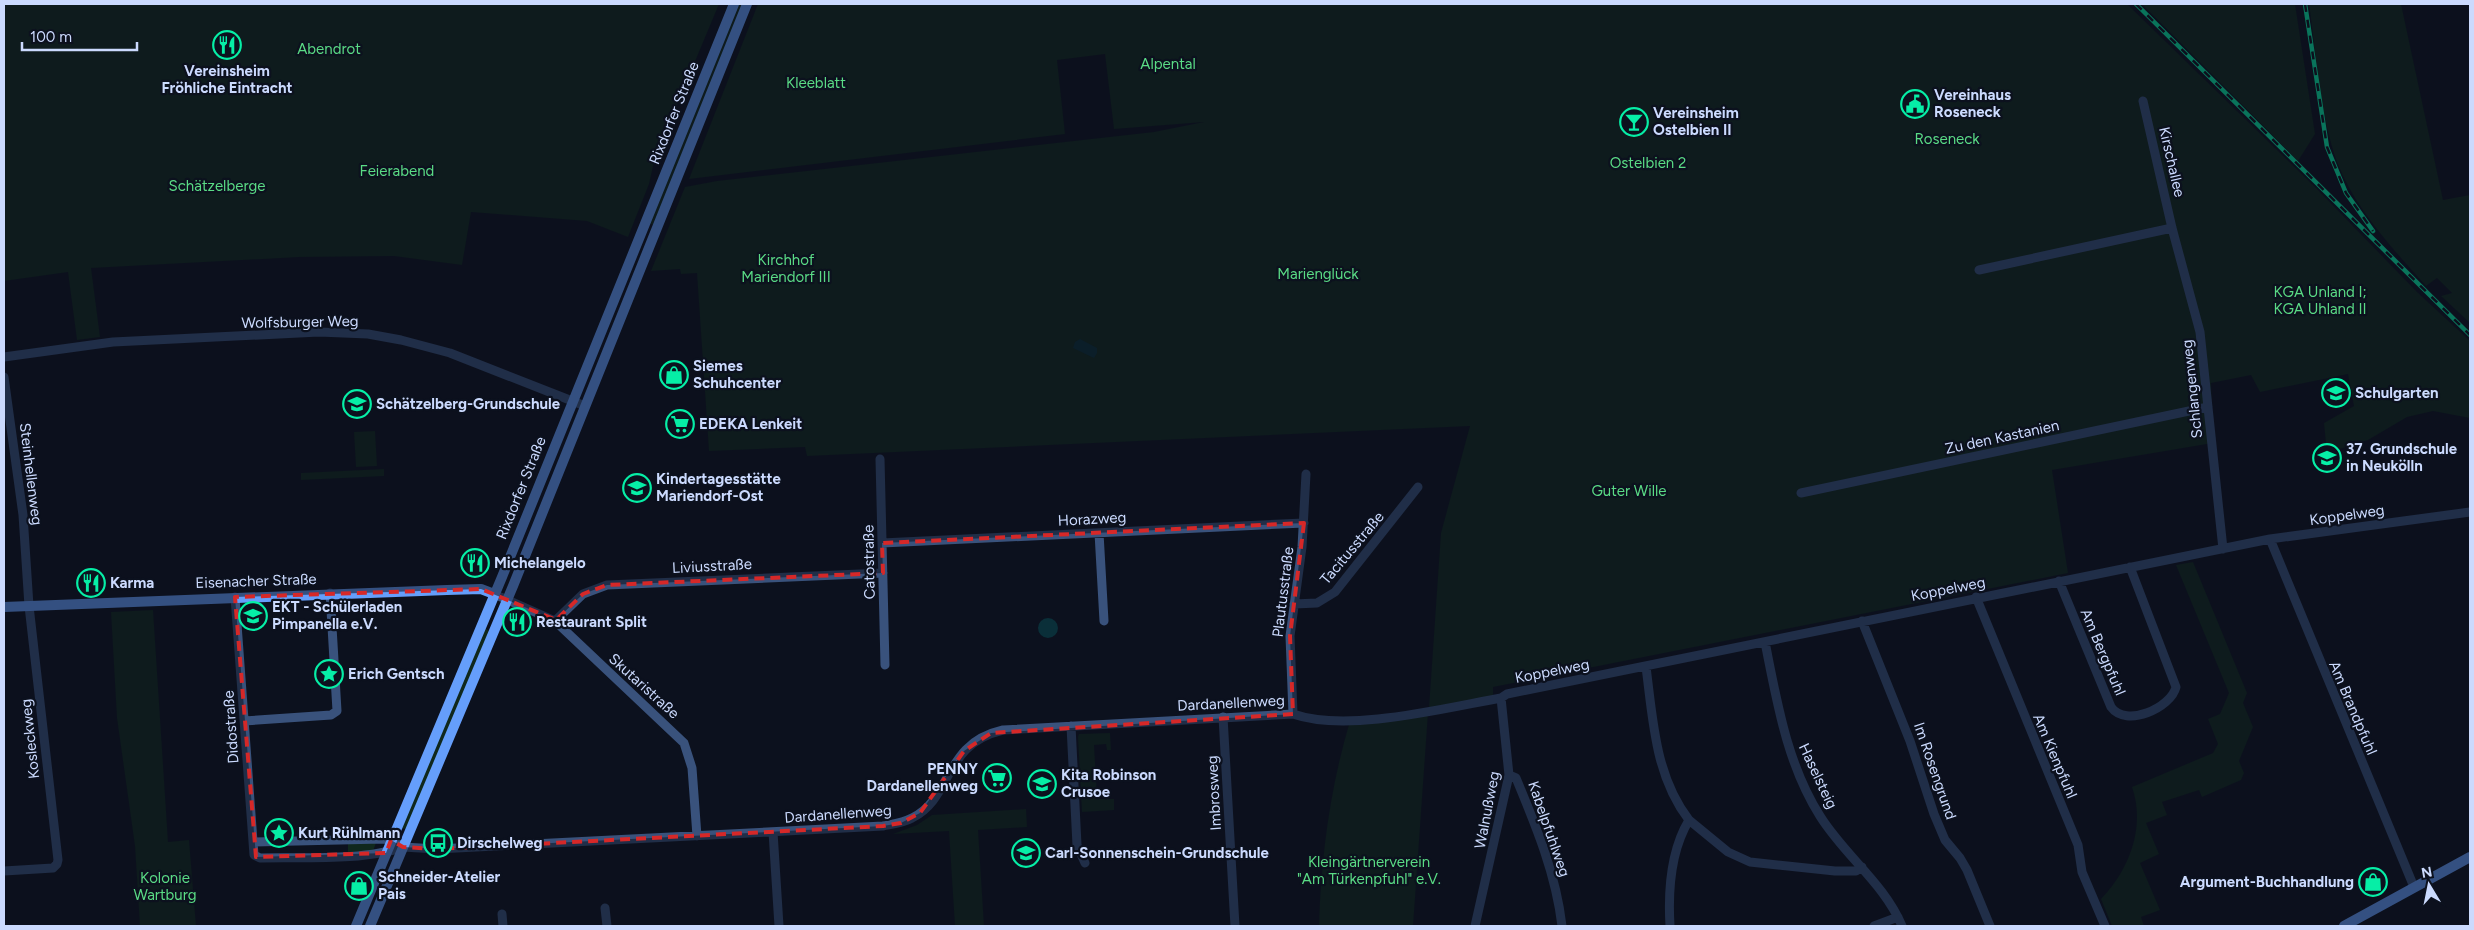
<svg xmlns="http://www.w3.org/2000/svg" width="2474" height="930" viewBox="0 0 2474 930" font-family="Figtree,sans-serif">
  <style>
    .green { fill: #10281d }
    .water { fill: #0a2f39 }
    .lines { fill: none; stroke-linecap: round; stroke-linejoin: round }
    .street { stroke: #39527c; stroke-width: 9 }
    .secondary { stroke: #659efb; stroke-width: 10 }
    .rail-casing { stroke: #06eea6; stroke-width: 4.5 }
    .rail { stroke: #0c111e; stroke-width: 2.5; stroke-dasharray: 8; stroke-linecap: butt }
    .marked { fill: none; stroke: #d62828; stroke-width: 4; stroke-dasharray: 10 6; stroke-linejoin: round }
    .labels { text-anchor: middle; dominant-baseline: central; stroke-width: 4.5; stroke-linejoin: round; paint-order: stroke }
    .park-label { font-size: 15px; fill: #5adb85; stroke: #0c111e }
    .poi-label { font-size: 15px; font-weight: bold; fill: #cbdafe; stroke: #0c111e; text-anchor: start }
    .street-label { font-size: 15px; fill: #cbdafe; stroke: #0c111e }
  </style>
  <rect width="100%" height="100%" fill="#0c111e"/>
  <!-- green -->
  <path class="green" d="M 4,4 L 719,4 L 655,157 L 649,184 L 628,237 L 587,221 L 471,212 L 462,265 L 394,256 L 299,257 L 91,268 L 100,337 L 77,340 L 68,272 L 4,281 Z
    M 737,4 L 743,4 L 653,225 L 649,223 Z
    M 758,4 L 2127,4 L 2316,188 L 2417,292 L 2470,341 L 2470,418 L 2433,411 L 2407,417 L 2368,440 L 2327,453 L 2324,423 L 2354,406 L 2348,374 L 2260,392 L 2251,375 L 2211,383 L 2213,443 L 2052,470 L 2068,573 L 1493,687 L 1493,696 L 1429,708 L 1441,533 L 1470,426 L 807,456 L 805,447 L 709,451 L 697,273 L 681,274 L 680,269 L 651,271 L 685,187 L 717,181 L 1154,132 L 1204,122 L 1114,129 L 1105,54 L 1057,60 L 1065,134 L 689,179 Z
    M 2142,4 L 2295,4 L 2315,134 L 2298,161 Z
    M 2309,4 L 2401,4 L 2443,200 L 2470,195 L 2470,323 L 2441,296 L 2452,293 L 2437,278 L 2426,286 C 2393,249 2355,209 2337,162 C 2320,115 2316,53 2309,4 Z
    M 375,431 L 377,466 L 356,467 L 354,432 Z
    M 384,469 L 384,476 L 301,480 L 301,473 Z
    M 2193,562 L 2247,693 L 2243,703 L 2253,727 L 2239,761 L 2244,773 L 2241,780 L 2202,797 L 2199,790 L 2162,802 L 2167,815 L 2146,823 L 2159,854 L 2140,863 L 2160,910 L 2141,917 L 2144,926 L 2112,926 L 2101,899 C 2129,870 2146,827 2132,787 L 2213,753 L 2218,744 L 2208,719 L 2220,714 L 2229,693 L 2176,565 Z
    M 153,610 L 168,842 L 189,840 L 196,926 L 140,926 L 135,846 L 117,718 L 111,612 Z
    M 485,628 L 489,631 L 408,829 L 399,828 Z
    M 1428,713 L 1413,926 L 1319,926 C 1321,857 1330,788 1350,721 Z
    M 1110,733 L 1111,750 L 1107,750 L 1106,744 L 1094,745 L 1097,797 L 1100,799 L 1114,799 L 1114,810 L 1082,812 L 1078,737 L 1079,734 Z
    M 1026,809 L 1027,827 L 978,830 L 984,926 L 955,926 L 949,831 L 893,834 L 917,825 L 932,815 Z
    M 348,843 L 376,843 L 373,851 L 348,852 Z"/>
  <!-- water -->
  <path class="water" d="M 1080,339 L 1097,348 L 1097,353 L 1094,358 L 1073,348 L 1075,342 Z
    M1038 628a10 10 0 1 1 20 0a10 10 0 1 1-20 0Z"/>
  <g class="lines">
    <!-- street -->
    <path class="street" d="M 2143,101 L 2172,228 L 2200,332 L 2223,549
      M 1979,270 L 2172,228
      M 4,357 L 113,342 L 319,332 L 368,334 L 401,340 L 450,353 L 585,406
      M 4,377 L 23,515 L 29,606 L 58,860 L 57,864 L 53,868 L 4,871
      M 880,459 L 885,665
      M 1801,493 L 2208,407
      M 1099,533 L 1104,621
      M 2270,539 L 2414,887
      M 882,543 L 1304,523
      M 2059,581 L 2111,707 C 2126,728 2171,708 2176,687 L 2130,567
      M 494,594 L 555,621 L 684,743 L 692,768 L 697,836
      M 235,597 L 254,855 L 260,858 C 302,857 365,861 403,847
      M 1976,597 L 2078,845 L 2082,872 L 2105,926
      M 1294,604 L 1317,603 L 1335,592 L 1418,487
      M 555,621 L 583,594 L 607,585 L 883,573
      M 1862,621 L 1910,741 L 1934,814 L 1945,840 L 1960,858 L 1967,870 L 1990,926
      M 1765,642 C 1777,702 1787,764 1820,816 C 1845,856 1884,883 1902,926
      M 1646,667 C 1653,720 1655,776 1689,820 C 1671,850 1668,892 1670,926
      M 1293,714 L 1290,636 L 1302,547 L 1306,474
      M 1223,717 L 1235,926
      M 244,721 L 331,715 L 337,711 L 330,593
      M 1071,726 L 1077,845 L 1085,863
      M 1509,775 L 1516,778 C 1536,826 1556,874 1562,926
      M 1689,820 L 1728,852 L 1750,862 L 1835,871 L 1856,871 L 1862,867
      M 773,832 L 779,926
      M 253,842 L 382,839 L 391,840 L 403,847 L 437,849 L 883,826 C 893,824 903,823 912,818 C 954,797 942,744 1003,730 L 1293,714 C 1347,733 1445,708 1501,698 L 1507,694 L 2270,539 L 2470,512
      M 605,908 L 607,926
      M 502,914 L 503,926
      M 1475,926 L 1509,775 L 1501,698
      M 1874,926 L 1898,917"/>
    <!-- secondary -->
    <path class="secondary" d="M 4,607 L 447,590 L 481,589 L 494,594
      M 356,926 L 502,577 L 734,4
      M 370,926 L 513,586 L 747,4
      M 2344,926 L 2470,857"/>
    <defs>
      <path id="rail" d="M 2136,4 L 2470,335
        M 2305,4 L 2327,147 L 2346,193 L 2373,231"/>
    </defs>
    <!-- rail casing -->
    <use href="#rail" class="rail-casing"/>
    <!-- rail -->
    <use href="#rail" class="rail"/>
  </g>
  <!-- marked area -->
  <path d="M0 0H2474V930H0ZM 1304,523 L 1290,636 L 1293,714 L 991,733 L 964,751 L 920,813 L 901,823 L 883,826 L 437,849 L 403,847 L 391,840 L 386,853 L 256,857 L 235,597 L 481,589 L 556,620 L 583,594 L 607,585 L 883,573 L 882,543 Z" fill="#0c111e" fill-opacity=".55" fill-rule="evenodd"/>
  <path class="marked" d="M 1304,523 L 1290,636 L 1293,714 L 991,733 L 964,751 L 920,813 L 901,823 L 883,826 L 437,849 L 403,847 L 391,840 L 386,853 L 256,857 L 235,597 L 481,589 L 556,620 L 583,594 L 607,585 L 883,573 L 882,543 Z"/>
  <!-- icons -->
  <defs>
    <symbol id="restaurant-ring" viewBox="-11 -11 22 22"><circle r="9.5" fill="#0c111e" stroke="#06eea6" stroke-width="1.5"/><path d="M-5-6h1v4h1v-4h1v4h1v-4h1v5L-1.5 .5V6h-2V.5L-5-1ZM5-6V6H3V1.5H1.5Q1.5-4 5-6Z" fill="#06eea6"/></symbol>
    <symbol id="civic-ring" viewBox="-11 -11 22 22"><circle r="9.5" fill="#0c111e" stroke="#06eea6" stroke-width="1.5"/><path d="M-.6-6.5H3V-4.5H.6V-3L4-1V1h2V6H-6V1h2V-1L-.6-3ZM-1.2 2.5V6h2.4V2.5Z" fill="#06eea6"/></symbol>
    <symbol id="bar-ring" viewBox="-11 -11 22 22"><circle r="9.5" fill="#0c111e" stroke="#06eea6" stroke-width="1.5"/><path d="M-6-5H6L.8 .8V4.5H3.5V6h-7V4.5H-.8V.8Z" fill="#06eea6"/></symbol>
    <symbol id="shop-ring" viewBox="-11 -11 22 22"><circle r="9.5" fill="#0c111e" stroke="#06eea6" stroke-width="1.5"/><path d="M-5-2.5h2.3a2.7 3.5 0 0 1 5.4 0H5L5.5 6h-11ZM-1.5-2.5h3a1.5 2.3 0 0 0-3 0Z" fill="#06eea6"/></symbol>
    <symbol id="school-ring" viewBox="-11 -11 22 22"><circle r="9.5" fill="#0c111e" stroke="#06eea6" stroke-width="1.5"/><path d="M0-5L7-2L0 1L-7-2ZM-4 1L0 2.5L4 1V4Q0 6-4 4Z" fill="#06eea6"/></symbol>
    <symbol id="supermarket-ring" viewBox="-11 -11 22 22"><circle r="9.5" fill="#0c111e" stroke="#06eea6" stroke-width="1.5"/><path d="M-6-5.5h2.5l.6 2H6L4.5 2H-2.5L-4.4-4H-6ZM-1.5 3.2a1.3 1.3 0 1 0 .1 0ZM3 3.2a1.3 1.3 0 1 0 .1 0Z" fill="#06eea6"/></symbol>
    <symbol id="sight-ring" viewBox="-11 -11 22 22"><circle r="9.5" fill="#0c111e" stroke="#06eea6" stroke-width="1.5"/><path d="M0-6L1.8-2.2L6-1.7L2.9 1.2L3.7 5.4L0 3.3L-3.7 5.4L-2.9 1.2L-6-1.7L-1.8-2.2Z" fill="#06eea6"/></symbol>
    <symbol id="bus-ring" viewBox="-11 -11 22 22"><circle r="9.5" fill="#0c111e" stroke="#06eea6" stroke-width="1.5"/><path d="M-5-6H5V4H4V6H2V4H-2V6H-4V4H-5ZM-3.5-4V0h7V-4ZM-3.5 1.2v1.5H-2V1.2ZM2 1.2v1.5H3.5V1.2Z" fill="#06eea6"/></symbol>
  </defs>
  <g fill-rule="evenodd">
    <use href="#restaurant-ring" x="211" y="29" width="32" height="32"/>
    <use href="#civic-ring" x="1899" y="88" width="32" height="32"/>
    <use href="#bar-ring" x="1618" y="106" width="32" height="32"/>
    <use href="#shop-ring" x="658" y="359" width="32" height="32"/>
    <use href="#school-ring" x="2320" y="377" width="32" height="32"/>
    <use href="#school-ring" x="341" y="388" width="32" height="32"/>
    <use href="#supermarket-ring" x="664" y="408" width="32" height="32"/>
    <use href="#school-ring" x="2311" y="442" width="32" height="32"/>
    <use href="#school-ring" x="621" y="472" width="32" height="32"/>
    <use href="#restaurant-ring" x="459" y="547" width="32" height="32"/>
    <use href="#restaurant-ring" x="75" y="567" width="32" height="32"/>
    <use href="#school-ring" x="237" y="600" width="32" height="32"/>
    <use href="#restaurant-ring" x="501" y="606" width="32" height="32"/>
    <use href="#sight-ring" x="313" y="658" width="32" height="32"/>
    <use href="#supermarket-ring" x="981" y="762" width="32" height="32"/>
    <use href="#school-ring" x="1026" y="768" width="32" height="32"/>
    <use href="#sight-ring" x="263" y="817" width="32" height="32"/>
    <use href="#bus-ring" x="422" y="827" width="32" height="32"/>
    <use href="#school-ring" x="1010" y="837" width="32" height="32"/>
    <use href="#shop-ring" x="2357" y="866" width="32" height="32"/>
    <use href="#shop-ring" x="343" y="870" width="32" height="32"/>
  </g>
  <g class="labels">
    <!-- park labels -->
    <g class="park-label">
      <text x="329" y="49">Abendrot</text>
      <text x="1168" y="64">Alpental</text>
      <text x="816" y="83">Kleeblatt</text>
      <text x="1947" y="139">Roseneck</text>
      <text x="1648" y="163">Ostelbien 2</text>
      <text x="397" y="171">Feierabend</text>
      <text x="217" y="186">Schätzelberge</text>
      <text x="786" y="260">Kirchhof<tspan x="786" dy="17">Mariendorf III</tspan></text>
      <text x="1318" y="274">Marienglück</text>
      <text x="2320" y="292">KGA Unland I;<tspan x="2320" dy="17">KGA Uhland II</tspan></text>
      <text x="1629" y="491">Guter Wille</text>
      <text x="1369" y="862">Kleingärtnerverein<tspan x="1369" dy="17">"Am Türkenpfuhl" e.V.</tspan></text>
      <text x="165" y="878">Kolonie<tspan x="165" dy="17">Wartburg</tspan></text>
    </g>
    <!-- poi labels -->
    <g class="poi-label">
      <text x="227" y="71" text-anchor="middle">Vereinsheim<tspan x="227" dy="17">Fröhliche Eintracht</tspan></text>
      <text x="1934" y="95">Vereinhaus<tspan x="1934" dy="17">Roseneck</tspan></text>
      <text x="1653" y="113">Vereinsheim<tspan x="1653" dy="17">Ostelbien II</tspan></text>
      <text x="693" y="366">Siemes<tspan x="693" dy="17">Schuhcenter</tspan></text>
      <text x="2355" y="393">Schulgarten</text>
      <text x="376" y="404">Schätzelberg-Grundschule</text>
      <text x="699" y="424">EDEKA Lenkeit</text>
      <text x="2346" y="449">37. Grundschule<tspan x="2346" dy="17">in Neukölln</tspan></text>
      <text x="656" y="479">Kindertagesstätte<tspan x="656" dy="17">Mariendorf-Ost</tspan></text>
      <text x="494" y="563">Michelangelo</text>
      <text x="110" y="583">Karma</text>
      <text x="272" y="607">EKT - Schülerladen<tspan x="272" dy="17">Pimpanella e.V.</tspan></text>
      <text x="536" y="622">Restaurant Split</text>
      <text x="348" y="674">Erich Gentsch</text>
      <text x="978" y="769" text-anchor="end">PENNY<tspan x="978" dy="17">Dardanellenweg</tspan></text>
      <text x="1061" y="775">Kita Robinson<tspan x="1061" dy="17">Crusoe</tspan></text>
      <text x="298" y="833">Kurt Rühlmann</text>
      <text x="457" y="843">Dirschelweg</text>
      <text x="1045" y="853">Carl-Sonnenschein-Grundschule</text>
      <text x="378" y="877">Schneider-Atelier<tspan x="378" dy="17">Pais</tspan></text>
      <text x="2354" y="882" text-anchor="end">Argument-Buchhandlung</text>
    </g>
    <!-- street labels -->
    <g class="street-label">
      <text transform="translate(674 113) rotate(-68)">Rixdorfer Straße</text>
      <text transform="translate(2172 162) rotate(77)">Kirschallee</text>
      <text transform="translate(300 322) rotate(-1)">Wolfsburger Weg</text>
      <text transform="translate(2192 389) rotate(-96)">Schlangenweg</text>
      <text transform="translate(2002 437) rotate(-12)">Zu den Kastanien</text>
      <text transform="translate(31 474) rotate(83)">Steinhellenweg</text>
      <text transform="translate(521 488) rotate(-68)">Rixdorfer Straße</text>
      <text transform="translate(2347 515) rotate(-8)">Koppelweg</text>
      <text transform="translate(1092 519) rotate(-3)">Horazweg</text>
      <text transform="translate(1352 548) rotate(-50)">Tacitusstraße</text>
      <text transform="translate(869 562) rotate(-91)">Catostraße</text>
      <text transform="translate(712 566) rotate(-3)">Liviusstraße</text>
      <text transform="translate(256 581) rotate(-2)">Eisenacher Straße</text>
      <text transform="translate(1948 589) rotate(-11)">Koppelweg</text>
      <text transform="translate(1283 592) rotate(-83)">Plautusstraße</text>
      <text transform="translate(2103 652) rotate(67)">Am Bergpfuhl</text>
      <text transform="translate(1552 671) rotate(-11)">Koppelweg</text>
      <text transform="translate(644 686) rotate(42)">Skutaristraße</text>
      <text transform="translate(1231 703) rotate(-3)">Dardanellenweg</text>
      <text transform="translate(2353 708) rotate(67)">Am Brandpfuhl</text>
      <text transform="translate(231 727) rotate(-94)">Didostraße</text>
      <text transform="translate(30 739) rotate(-96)">Kosleckweg</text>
      <text transform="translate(2055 756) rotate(67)">Am Kienpfuhl</text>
      <text transform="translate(1935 771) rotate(71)">Im Rosengrund</text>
      <text transform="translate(1818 776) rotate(65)">Haselsteig</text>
      <text transform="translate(1214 793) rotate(-93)">Imbrosweg</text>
      <text transform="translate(1487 810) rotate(-79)">Walnußweg</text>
      <text transform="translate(838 814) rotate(-4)">Dardanellenweg</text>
      <text transform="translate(1549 829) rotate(71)">Kabelpfuhlweg</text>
    </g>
  </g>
  <!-- border -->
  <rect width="2474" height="930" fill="none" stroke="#cbdafe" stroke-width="10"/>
  <!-- north arrow -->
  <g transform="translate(2429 885) rotate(350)" stroke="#0c111e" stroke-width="4" paint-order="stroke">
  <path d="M0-4L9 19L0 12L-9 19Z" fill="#cbdafe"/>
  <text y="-8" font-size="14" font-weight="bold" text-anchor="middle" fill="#cbdafe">N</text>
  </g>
  <!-- scale -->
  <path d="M22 42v8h115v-8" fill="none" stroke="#cbdafe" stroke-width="2.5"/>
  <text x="30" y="42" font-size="15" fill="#cbdafe" stroke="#0c111e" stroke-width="4" paint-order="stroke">100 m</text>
</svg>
